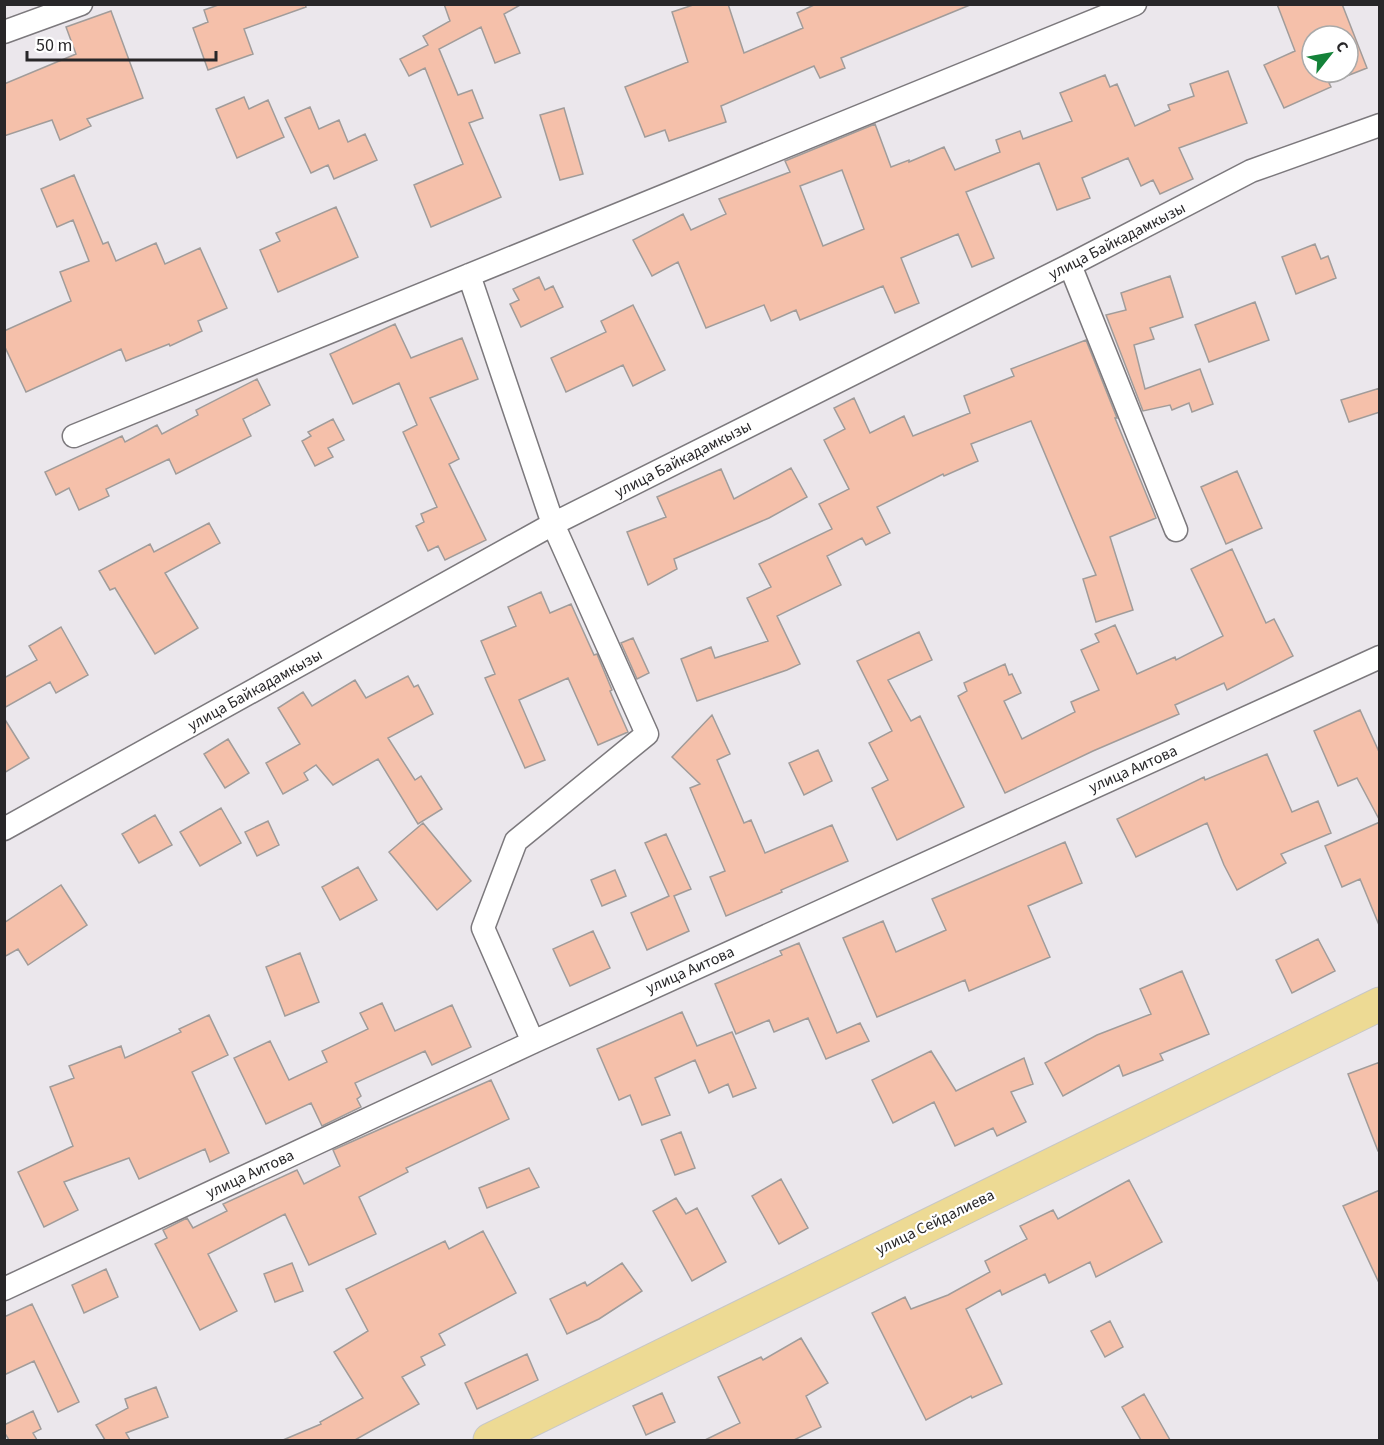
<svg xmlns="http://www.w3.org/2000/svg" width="1384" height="1445" viewBox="0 0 1384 1445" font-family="'Source Sans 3',sans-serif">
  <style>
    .building { fill: #f5c0aa; stroke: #a19c9a; stroke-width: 1.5; fill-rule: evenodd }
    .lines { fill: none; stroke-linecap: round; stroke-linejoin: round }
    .street-casing { stroke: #7c797d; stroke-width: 25 }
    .primary-casing { stroke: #c7c7c7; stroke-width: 35 }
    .street { stroke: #fff; stroke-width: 22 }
    .primary { stroke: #edda94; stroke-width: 33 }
    .labels { text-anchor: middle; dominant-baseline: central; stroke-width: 4.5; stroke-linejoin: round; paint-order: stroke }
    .street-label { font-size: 16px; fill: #282729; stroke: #fff }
  </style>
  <rect width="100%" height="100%" fill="#ebe7ec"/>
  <!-- building -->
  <path class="building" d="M 221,4 L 305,4 L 306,7 L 244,29 L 253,54 L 208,70 L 193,28 L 208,22 L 204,10 Z
    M 444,4 L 522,4 L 504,14 L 520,53 L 495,63 L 481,27 L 439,49 L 458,95 L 472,90 L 483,118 L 469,123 L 501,197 L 431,227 L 414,185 L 463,164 L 425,68 L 409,76 L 400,59 L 428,45 L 423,36 L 450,21 Z
    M 696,4 L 728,4 L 744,53 L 803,28 L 797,13 L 816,4 L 970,5 L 841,58 L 845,68 L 820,78 L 814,66 L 721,106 L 726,122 L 669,141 L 665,130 L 645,137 L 625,87 L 688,62 L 672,12 Z
    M 1277,4 L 1342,4 L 1367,68 L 1329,83 L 1331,87 L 1284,108 L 1264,65 L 1295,51 ZM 1312,36 L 1348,36 L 1348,72 L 1312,72 Z
    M 111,11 L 143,98 L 87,119 L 91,126 L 60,140 L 52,120 L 4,136 L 4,84 L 76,54 L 66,27 Z
    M 1228,71 L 1247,123 L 1179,148 L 1193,179 L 1160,194 L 1153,180 L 1141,186 L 1128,158 L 1082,178 L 1090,198 L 1057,210 L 1039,163 L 966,192 L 994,258 L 972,267 L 958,234 L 901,258 L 919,303 L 895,313 L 883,286 L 800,320 L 796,310 L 771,321 L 764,305 L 706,328 L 678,262 L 652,276 L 633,240 L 683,214 L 691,230 L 726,214 L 719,199 L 790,172 L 785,161 L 875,124 L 891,167 L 909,160 L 909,162 L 944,147 L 955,170 L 1000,152 L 996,140 L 1020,131 L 1023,139 L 1072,121 L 1060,93 L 1105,75 L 1110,87 L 1117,84 L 1135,126 L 1170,110 L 1168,105 L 1194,96 L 1190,84 ZM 842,170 L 864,229 L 823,246 L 800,186 Z
    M 244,97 L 249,109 L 268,100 L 284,137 L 237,158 L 216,109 Z
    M 310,107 L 319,129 L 339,120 L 348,142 L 365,134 L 377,160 L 334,179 L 328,165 L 311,173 L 285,118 Z
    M 564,108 L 583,174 L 560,180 L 540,115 Z
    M 74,175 L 103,244 L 108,242 L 116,261 L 156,243 L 165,264 L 200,248 L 227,308 L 198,321 L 202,331 L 170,346 L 169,344 L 126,361 L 121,349 L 26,392 L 4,345 L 4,331 L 71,301 L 60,272 L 89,261 L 73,220 L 57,227 L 41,189 Z
    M 336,207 L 358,257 L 278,292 L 260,250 L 280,241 L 276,233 Z
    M 1315,244 L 1321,259 L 1328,256 L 1336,278 L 1296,294 L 1282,257 Z
    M 1170,276 L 1183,317 L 1150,328 L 1154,339 L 1134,345 L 1145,389 L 1200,369 L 1213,404 L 1192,412 L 1189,403 L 1172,410 L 1170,405 L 1143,411 L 1106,315 L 1126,310 L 1121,293 Z
    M 539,277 L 545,290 L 553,286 L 563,307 L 521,327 L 510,304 L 519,300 L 513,289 Z
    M 1255,302 L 1269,340 L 1209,362 L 1195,325 Z
    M 633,305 L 665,370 L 633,386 L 623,365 L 566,392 L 551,358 L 606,332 L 601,321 Z
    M 395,324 L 411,358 L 462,338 L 478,379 L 430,398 L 459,459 L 449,464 L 486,540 L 445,560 L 438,546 L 428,551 L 416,526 L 424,522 L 421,514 L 437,507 L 403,432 L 417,425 L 399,383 L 353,404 L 330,354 Z
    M 1086,340 L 1117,418 L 1115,418 L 1156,518 L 1110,537 L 1133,610 L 1096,622 L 1083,579 L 1096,575 L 1031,421 L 971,444 L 978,461 L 944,476 L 943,474 L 877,507 L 890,533 L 866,545 L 862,538 L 827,556 L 841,585 L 777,616 L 800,664 L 787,670 L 697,701 L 681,659 L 711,647 L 715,658 L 768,641 L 747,598 L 771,587 L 759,564 L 832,529 L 819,504 L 849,489 L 824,440 L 845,429 L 834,408 L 854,398 L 870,433 L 904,416 L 913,436 L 970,413 L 964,396 L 1014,376 L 1011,369 Z
    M 257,379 L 270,405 L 243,419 L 251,436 L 176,474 L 169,459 L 106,489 L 109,496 L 79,510 L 69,488 L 56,495 L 45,472 L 122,436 L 125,442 L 157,425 L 162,434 L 198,415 L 196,410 Z
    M 1380,388 L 1380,412 L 1349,422 L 1341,400 Z
    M 333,419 L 344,440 L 328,448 L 333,457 L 315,466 L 302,441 L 311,436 L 308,432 Z
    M 791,468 L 807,497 L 769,518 L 674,559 L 677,569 L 648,585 L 627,532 L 666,517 L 657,497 L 721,469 L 734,499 Z
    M 1237,471 L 1262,528 L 1226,544 L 1201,487 Z
    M 209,523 L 220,543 L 165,573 L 198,628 L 155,654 L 115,588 L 110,590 L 99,571 L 150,544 L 154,552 Z
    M 1232,549 L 1266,623 L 1274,619 L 1293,656 L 1227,690 L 1224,683 L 1175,705 L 1179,714 L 1093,751 L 1005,793 L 958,696 L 967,691 L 964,683 L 1005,664 L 1009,675 L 1012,674 L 1021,693 L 1004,701 L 1022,739 L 1075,712 L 1071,702 L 1099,690 L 1081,650 L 1099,642 L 1095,634 L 1115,625 L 1137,674 L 1175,657 L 1176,660 L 1223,636 L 1191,569 Z
    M 541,592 L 550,613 L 571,604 L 594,655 L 597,654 L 612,690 L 610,691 L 628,732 L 598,745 L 568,678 L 519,700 L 545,760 L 525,768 L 485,678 L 495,674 L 481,641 L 516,626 L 508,607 Z
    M 61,627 L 88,675 L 56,693 L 50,682 L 4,708 L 4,678 L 37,660 L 29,646 Z
    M 919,632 L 932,660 L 888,680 L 911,721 L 920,716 L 964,807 L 897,840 L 872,788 L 888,780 L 869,743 L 892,731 L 857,661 Z
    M 633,638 L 649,673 L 637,679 L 621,643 Z
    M 408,676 L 414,687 L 418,685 L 433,714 L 388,738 L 415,780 L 421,776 L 442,809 L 418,824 L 378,759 L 333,785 L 316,765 L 304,773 L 308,780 L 283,794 L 266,763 L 300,744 L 278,708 L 303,692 L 312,706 L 355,680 L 366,698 Z
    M 1360,710 L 1380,754 L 1380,821 L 1357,778 L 1338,786 L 1314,731 Z
    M 712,715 L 730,754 L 717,760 L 744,823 L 751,820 L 765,853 L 832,825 L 848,861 L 781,890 L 782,892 L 726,916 L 710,877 L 725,871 L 690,788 L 700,784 L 672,757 Z
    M 4,718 L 29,758 L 4,773 Z
    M 228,739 L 249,773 L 225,788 L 204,754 Z
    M 818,750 L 832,781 L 804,795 L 789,763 Z
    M 1267,754 L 1292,812 L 1318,801 L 1331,833 L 1281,854 L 1286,863 L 1237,890 L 1224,865 L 1207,823 L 1136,857 L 1117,819 L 1204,777 L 1205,780 Z
    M 221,808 L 241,843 L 200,866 L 180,832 Z
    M 155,815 L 172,845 L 139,863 L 122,834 Z
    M 268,821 L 279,845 L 257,856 L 245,832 Z
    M 1380,822 L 1380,925 L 1379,925 L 1360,879 L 1342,887 L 1325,846 Z
    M 423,823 L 471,881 L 437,910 L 389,852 Z
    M 666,834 L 691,889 L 674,896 L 689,931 L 647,950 L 631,913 L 669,896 L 645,843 Z
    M 1065,842 L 1082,883 L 1028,906 L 1050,957 L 969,991 L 965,980 L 877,1017 L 843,938 L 883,921 L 896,952 L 946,930 L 932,899 Z
    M 358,867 L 377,900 L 340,920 L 322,887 Z
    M 615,870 L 626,896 L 602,906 L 591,880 Z
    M 61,885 L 87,925 L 28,965 L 18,949 L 4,957 L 4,923 Z
    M 593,931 L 610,968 L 570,986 L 553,949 Z
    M 1318,939 L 1335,971 L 1292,993 L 1276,960 Z
    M 799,943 L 837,1033 L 860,1023 L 869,1041 L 826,1059 L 808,1018 L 774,1032 L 769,1020 L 736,1034 L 715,984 L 782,955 L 780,951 Z
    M 300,953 L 319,1002 L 285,1016 L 266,967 Z
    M 1182,971 L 1209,1034 L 1160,1054 L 1163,1060 L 1123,1076 L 1119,1065 L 1063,1096 L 1045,1063 L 1097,1035 L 1151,1014 L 1140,989 Z
    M 382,1003 L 395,1031 L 452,1005 L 471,1047 L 432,1065 L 425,1051 L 355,1083 L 361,1096 L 357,1099 L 361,1107 L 322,1126 L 311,1103 L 266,1124 L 234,1058 L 270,1041 L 289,1080 L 327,1062 L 322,1051 L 368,1029 L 360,1013 Z
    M 682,1012 L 697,1046 L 732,1032 L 756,1088 L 733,1097 L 728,1084 L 709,1093 L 695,1060 L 655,1078 L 670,1115 L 642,1125 L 630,1095 L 619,1100 L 597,1049 Z
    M 209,1015 L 228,1055 L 192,1072 L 229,1153 L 210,1162 L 205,1149 L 139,1179 L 129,1158 L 64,1182 L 78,1210 L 44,1227 L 18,1172 L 73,1146 L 50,1087 L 74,1078 L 69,1066 L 121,1046 L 125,1058 L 181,1032 L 179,1029 Z
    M 931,1051 L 956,1091 L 1024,1058 L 1033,1084 L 1011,1092 L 1026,1122 L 997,1136 L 993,1128 L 955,1146 L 934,1102 L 893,1123 L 872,1080 Z
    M 1380,1062 L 1380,1151 L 1378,1151 L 1348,1074 Z
    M 491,1080 L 509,1119 L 406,1168 L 408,1172 L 359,1197 L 376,1234 L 309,1265 L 285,1214 L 208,1254 L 237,1311 L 200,1330 L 155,1244 L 167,1238 L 163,1230 L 187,1218 L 193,1228 L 227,1211 L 223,1204 L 297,1170 L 304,1184 L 340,1166 L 333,1150 Z
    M 681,1132 L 695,1168 L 675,1175 L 661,1140 Z
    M 529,1168 L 539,1187 L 487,1208 L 479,1188 Z
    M 781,1179 L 808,1228 L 779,1244 L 752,1196 Z
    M 1129,1180 L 1162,1242 L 1096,1277 L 1090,1262 L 1049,1283 L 1045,1274 L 1002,1295 L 1000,1290 L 966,1309 L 1002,1384 L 972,1398 L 971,1396 L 926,1420 L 872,1313 L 905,1297 L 911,1309 L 948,1295 L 990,1272 L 985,1261 L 1027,1239 L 1020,1226 L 1053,1210 L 1058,1219 Z
    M 1380,1190 L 1380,1285 L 1343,1206 Z
    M 676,1198 L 686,1214 L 697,1208 L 726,1262 L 692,1281 L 653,1211 Z
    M 483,1231 L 516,1293 L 439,1334 L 445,1345 L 421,1357 L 425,1365 L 402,1377 L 419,1404 L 355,1440 L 283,1440 L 321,1424 L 320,1422 L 363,1398 L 334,1352 L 368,1331 L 346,1289 L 445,1241 L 449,1249 Z
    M 292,1263 L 303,1291 L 275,1302 L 264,1274 Z
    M 622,1263 L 642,1291 L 599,1319 L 567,1334 L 550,1299 L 585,1282 L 587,1286 Z
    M 106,1269 L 118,1297 L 84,1313 L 72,1285 Z
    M 32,1304 L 79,1402 L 58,1412 L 34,1361 L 4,1375 L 4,1317 Z
    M 1110,1321 L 1123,1347 L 1105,1357 L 1091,1331 Z
    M 801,1338 L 828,1383 L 806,1396 L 821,1427 L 794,1440 L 705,1440 L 740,1423 L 718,1377 L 761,1357 L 763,1360 Z
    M 527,1354 L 538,1380 L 477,1409 L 465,1383 Z
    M 156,1387 L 168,1417 L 126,1433 L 130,1440 L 105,1440 L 96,1425 L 128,1408 L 125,1399 Z
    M 662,1393 L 675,1422 L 646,1435 L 633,1406 Z
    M 1144,1394 L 1170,1440 L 1141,1440 L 1122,1407 Z
    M 33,1411 L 41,1429 L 33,1433 L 37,1440 L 9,1440 L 4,1432 L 4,1425 Z"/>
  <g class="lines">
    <defs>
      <path id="street" d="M 4,32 L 81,4
        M 1070,265 L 1176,530
        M 469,275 L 553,524 L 647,734 L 516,841 L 483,928 L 533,1042
        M 74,436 L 1135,4
        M 4,829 L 553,524 L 1070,265 L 1251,171 L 1380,125
        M 4,1289 L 533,1042 L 1380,657"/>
      <path id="primary" d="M 490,1440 L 1380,1004"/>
    </defs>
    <!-- street casing -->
    <use href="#street" class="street-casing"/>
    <!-- primary casing -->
    <use href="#primary" class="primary-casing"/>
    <!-- street -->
    <use href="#street" class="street"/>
    <!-- primary -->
    <use href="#primary" class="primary"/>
  </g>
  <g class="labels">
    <!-- street labels -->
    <g class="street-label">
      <text transform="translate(1117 241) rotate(-27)">улица Байкадамкызы</text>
      <text transform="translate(683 459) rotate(-27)">улица Байкадамкызы</text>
      <text transform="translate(255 690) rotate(-29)">улица Байкадамкызы</text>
      <text transform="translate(1133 769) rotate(-24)">улица Аитова</text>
      <text transform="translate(690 970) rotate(-24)">улица Аитова</text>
      <text transform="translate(250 1174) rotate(-25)">улица Аитова</text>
      <text transform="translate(935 1222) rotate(-26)">улица Сейдалиева</text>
    </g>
  </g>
  <!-- border -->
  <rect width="1384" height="1445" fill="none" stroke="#282729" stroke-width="12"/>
  <!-- north arrow -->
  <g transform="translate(1330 54) rotate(59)"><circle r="28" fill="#ffffff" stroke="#a9a9a9" stroke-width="1.5"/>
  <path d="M0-4.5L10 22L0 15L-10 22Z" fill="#148239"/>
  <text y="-9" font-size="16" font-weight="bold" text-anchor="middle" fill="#282729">С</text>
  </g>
  <!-- scale -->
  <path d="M27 51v9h189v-9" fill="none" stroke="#282729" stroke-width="3"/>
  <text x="36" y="51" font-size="18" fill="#282729" stroke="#ffffff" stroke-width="4.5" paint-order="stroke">50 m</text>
</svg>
